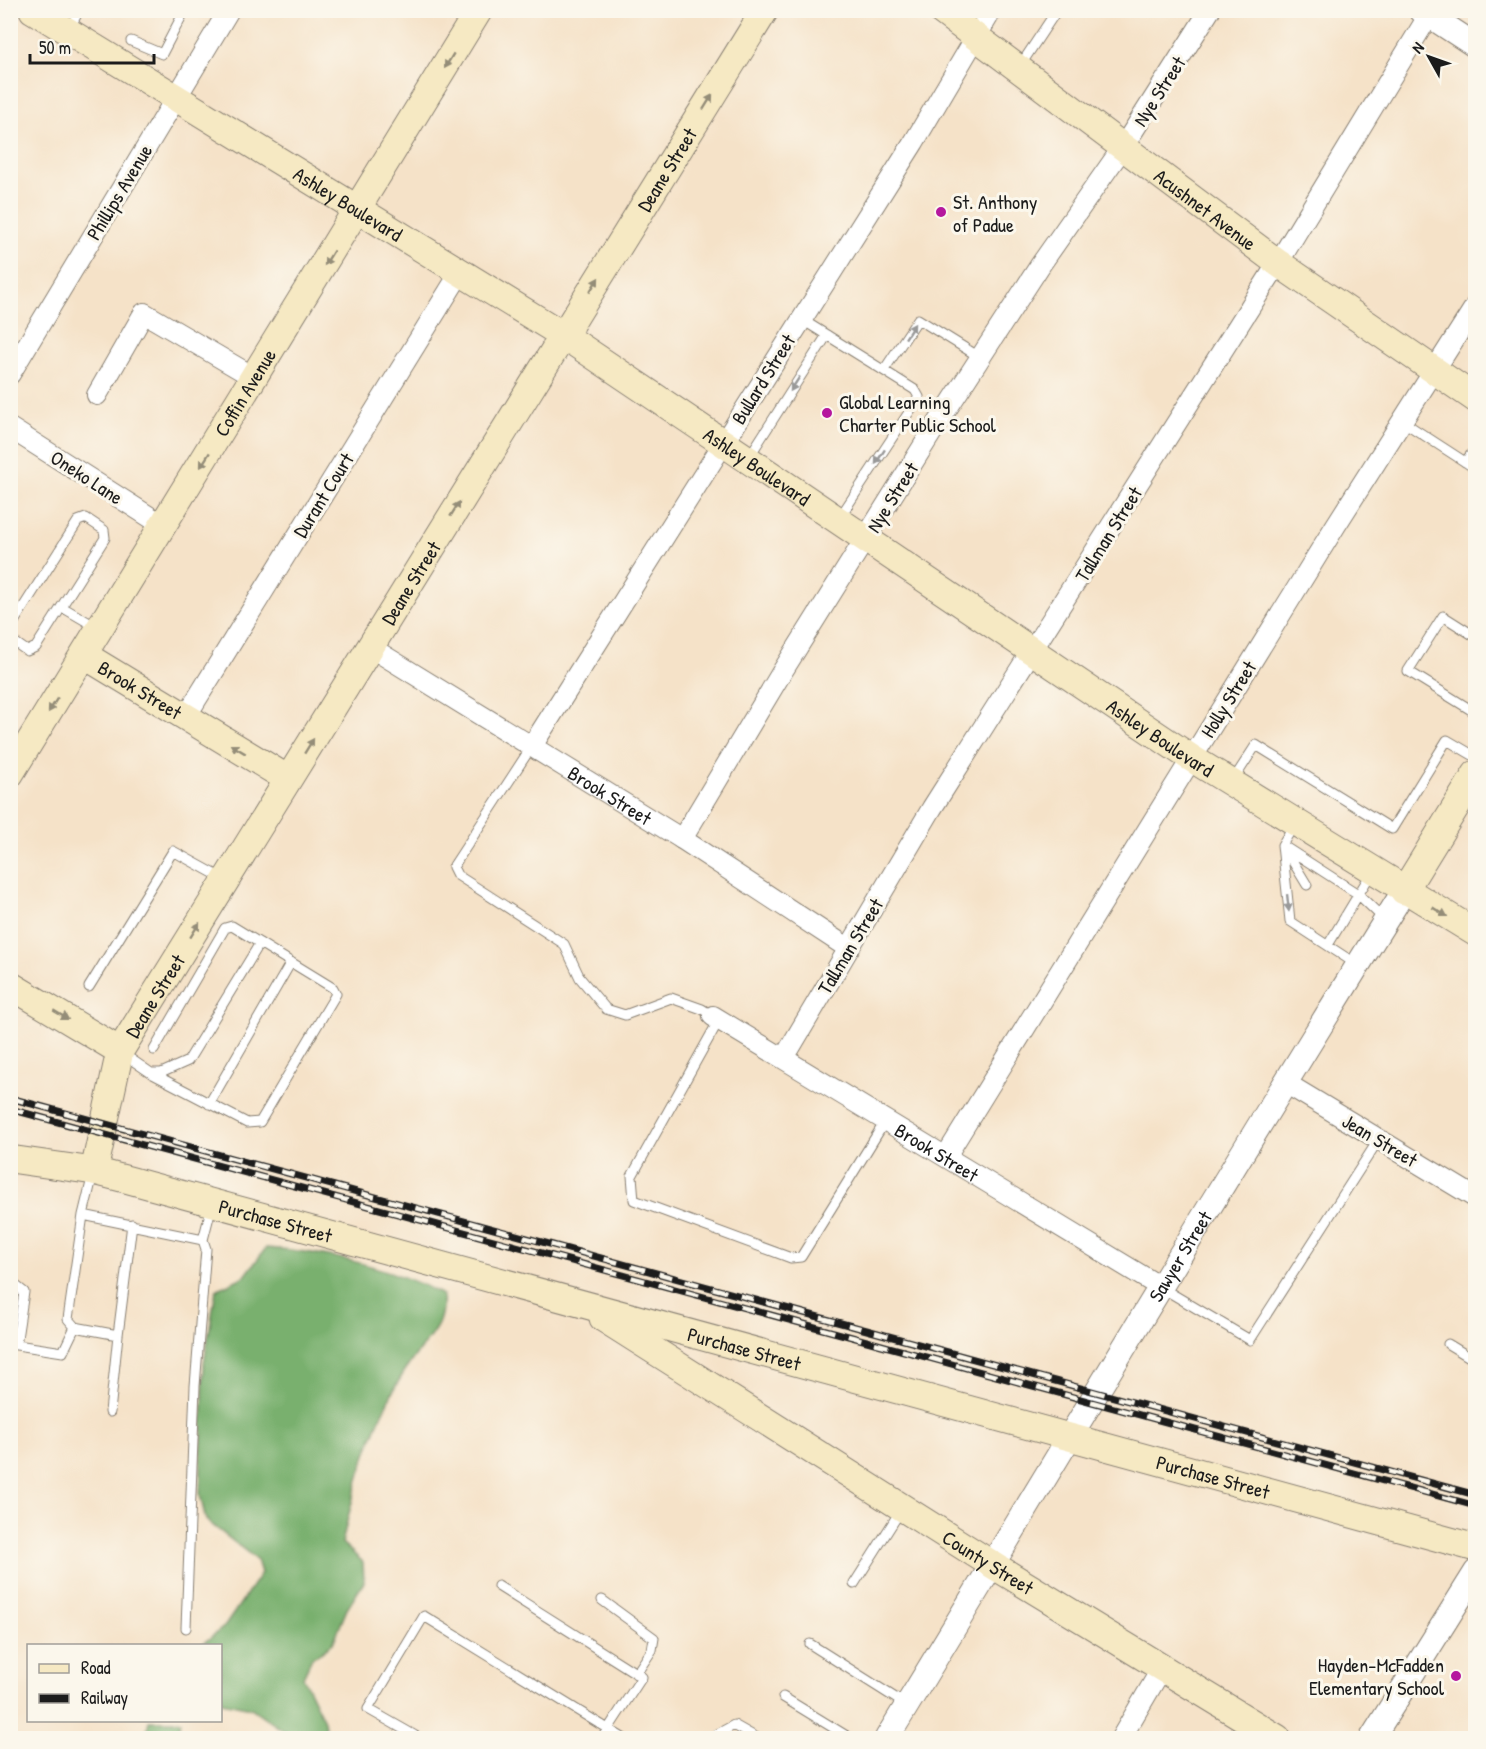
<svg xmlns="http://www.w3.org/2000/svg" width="1486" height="1749" viewBox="0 0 1486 1749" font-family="'Patrick Hand',sans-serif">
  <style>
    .forest { fill: #79b06e; stroke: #4a6645; stroke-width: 1.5 }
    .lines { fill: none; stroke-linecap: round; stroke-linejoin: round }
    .service-casing { stroke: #887f72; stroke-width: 11 }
    .minor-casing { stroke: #887f72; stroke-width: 22 }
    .tertiary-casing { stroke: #887f72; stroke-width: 26 }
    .secondary-casing { stroke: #887f72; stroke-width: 29 }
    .service { stroke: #fff; stroke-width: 9 }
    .minor { stroke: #fff; stroke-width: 20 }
    .tertiary { stroke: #fff; stroke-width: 24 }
    .secondary { stroke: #f6e9c3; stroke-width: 27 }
    .rail-casing { stroke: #1c1c1c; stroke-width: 7 }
    .rail { stroke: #fbf7ec; stroke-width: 4.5; stroke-dasharray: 14; stroke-linecap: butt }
    .oneway { fill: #948d78 }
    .oneway2 { fill: #999 }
    .poi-dot { fill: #b5179e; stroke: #fbf7ec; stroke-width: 2 }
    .labels { text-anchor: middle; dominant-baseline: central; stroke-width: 6; stroke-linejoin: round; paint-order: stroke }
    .street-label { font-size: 20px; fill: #1c1c1c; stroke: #fbf7ec }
    .poi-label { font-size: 20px; fill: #1c1c1c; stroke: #fbf7ec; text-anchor: start }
  </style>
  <rect width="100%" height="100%" fill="#fbf7ec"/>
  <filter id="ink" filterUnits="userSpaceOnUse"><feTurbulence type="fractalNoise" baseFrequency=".0167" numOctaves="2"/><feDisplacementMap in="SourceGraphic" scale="12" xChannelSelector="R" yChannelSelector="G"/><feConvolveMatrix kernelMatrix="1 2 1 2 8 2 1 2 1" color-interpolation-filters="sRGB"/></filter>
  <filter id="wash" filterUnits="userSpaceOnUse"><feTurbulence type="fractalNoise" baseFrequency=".008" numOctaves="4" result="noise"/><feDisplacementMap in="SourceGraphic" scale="24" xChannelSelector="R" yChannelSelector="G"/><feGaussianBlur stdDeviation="1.35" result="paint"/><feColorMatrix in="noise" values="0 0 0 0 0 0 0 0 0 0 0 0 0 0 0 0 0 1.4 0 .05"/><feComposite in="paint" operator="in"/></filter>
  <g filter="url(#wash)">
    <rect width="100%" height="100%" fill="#f5e2c8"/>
    <!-- forest -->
    <path class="forest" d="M 266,1248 C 322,1251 393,1267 442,1295 C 445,1329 427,1337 410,1363 C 374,1416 356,1481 342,1543 L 363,1562 L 364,1582 L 347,1609 L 333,1643 L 312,1658 L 303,1677 L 324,1721 L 327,1738 L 294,1738 L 251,1708 L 221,1702 L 220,1646 L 201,1645 L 225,1626 L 261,1573 L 257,1560 L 206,1520 L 200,1495 L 204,1363 L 216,1290 L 245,1276 Z
      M 149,1721 L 181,1721 L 177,1738 L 145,1738 Z"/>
  </g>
  <g filter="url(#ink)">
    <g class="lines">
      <defs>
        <path id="service" d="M 69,30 L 79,10
          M 131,41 L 162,54 L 185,10
          M 1020,66 L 1057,10
          M 801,319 L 915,390 L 919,397 L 840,517
          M 884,370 L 918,319 L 981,358
          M 1402,421 L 1476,469
          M 749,457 L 827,335
          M 1465,462 L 1476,448
          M 62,607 L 98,628
          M 10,628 L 78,521 L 86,518 L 104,530 L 105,538 L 36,647 L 27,651 L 10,639
          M 1476,637 L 1443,616 L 1408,671 L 1476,713
          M 532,746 L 453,867 L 457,875 L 564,944 L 580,978 L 606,1009 L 625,1015 L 671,998 L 702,1009 L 713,1016
          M 1232,782 L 1256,745 L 1392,829 L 1447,740 L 1476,757
          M 1294,825 L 1282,845 L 1290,921 L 1356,964
          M 1282,845 L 1358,894 L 1384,919
          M 1284,847 L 1307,885
          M 1328,945 L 1372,872
          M 89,987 L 173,851 L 224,879
          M 719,1020 L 632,1176 L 634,1200 L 791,1258 L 801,1257 L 886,1120
          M 122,1053 L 151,1073 L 161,1073 L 188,1061 L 260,943
          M 151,1073 L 247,1123 L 260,1122 L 336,994 L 333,988 L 232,926 L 225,928 L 154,1050
          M 209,1104 L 291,962
          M 83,1215 L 93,1174
          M 10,1281 L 24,1292 L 16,1345
          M 1162,1288 L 1250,1340 L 1379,1139
          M 118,1335 L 132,1224
          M 10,1344 L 63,1352 L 75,1327
          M 1448,1344 L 1476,1361
          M 110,1412 L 118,1335 L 75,1327 L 68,1319 L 83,1215 L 203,1240
          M 854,1584 L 901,1510
          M 602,1600 L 654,1638 L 652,1650 L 636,1674
          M 186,1628 L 195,1386 L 206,1249 L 203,1240 L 212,1205
          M 810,1644 L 905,1704
          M 783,1697 L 850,1738
          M 419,1738 L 368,1709 L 424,1616 L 608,1729 L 642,1677 L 498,1586
          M 602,1738 L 608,1729 L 623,1738
          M 710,1738 L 734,1725 L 757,1738"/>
        <g id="minor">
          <path d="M 10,374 L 229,10"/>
          <path d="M 97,395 L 144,313 L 255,378"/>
          <path d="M 10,428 L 164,526"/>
          <path id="s1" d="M 370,647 L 682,839 L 848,948"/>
          <path d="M 185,718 L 460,273"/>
          <path d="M 532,746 L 914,142 L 992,10"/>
          <path d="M 682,839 L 782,672 L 932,432 L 1041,264 L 1123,147 L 1210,10"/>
          <path id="s2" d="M 713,1016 L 1162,1288"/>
          <path d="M 784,1058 L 932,808 L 1278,263 L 1432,10"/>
          <path d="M 1284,1082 L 1476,1198"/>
          <path d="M 946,1156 L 1336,525 L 1476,305"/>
          <path d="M 1121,1738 L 1162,1668"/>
        </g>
        <g id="tertiary">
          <path d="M 1421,10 L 1476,46"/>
          <path id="s3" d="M 887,1738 C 1059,1456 1229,1171 1404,891"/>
          <path d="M 1372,1738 L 1476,1572"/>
        </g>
        <g id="secondary">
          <path id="s4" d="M 33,10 L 563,335 L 1191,758 L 1476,933"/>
          <path id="s5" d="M 940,10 L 1278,263 L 1476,399"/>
          <path id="s6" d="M 84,655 L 288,779"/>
          <path id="s7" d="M 10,774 L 479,10"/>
          <path d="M 1404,891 L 1476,774"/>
          <path d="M 10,985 L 120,1051"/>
          <path id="s8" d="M 10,1159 L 94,1171 L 129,1180 L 1476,1548"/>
          <path id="s9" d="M 94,1171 L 120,1051 L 765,10"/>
          <path id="s10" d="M 603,1318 L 993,1565 L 1277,1738"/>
        </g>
      </defs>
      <!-- service casing -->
      <use href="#service" class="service-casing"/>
      <!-- minor casing -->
      <use href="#minor" class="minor-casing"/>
      <!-- tertiary casing -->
      <use href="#tertiary" class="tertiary-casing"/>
      <!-- secondary casing -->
      <use href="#secondary" class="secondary-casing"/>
      <!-- service -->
      <use href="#service" class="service"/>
      <!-- minor -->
      <use href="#minor" class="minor"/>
      <!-- tertiary -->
      <use href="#tertiary" class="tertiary"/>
      <!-- secondary -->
      <use href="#secondary" class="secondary"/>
      <defs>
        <path id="rail" d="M 10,1098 L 1476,1495
          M 10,1109 L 1476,1506"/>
      </defs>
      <!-- rail casing -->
      <use href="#rail" class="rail-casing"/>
      <!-- rail -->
      <use href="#rail" class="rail"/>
    </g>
    <!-- one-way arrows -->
    <defs><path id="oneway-solid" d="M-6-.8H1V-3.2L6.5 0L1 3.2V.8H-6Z" transform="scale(1.5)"/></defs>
    <g class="oneway">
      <use href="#oneway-solid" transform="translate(449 61) rotate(121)"/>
      <use href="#oneway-solid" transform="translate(708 102) rotate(-58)"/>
      <use href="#oneway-solid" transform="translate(329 258) rotate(122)"/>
      <use href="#oneway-solid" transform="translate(594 285) rotate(-58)"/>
      <use href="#oneway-solid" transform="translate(205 460) rotate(122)"/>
      <use href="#oneway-solid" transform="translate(455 509) rotate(-58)"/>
      <use href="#oneway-solid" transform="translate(53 705) rotate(122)"/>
      <use href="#oneway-solid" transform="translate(309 746) rotate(-58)"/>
      <use href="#oneway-solid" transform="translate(238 749) rotate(-149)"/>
      <use href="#oneway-solid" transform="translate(1440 912) rotate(31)"/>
      <use href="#oneway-solid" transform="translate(195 930) rotate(-58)"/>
      <use href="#oneway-solid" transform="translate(61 1015) rotate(31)"/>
    </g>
    <g class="oneway2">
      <use href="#oneway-solid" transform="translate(910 331) rotate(-57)"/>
      <use href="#oneway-solid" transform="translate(795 384) rotate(123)"/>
      <use href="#oneway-solid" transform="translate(880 457) rotate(123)"/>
      <use href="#oneway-solid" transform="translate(1288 903) rotate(84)"/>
    </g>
  </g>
  <!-- markers -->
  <g class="poi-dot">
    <circle cx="941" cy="212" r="6"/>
    <circle cx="827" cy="413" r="6"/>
    <circle cx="1456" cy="1676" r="6"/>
  </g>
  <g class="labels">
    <!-- street labels -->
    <g class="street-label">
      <text transform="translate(1159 91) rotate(-57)">Nye Street</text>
      <text stroke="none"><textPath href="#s9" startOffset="1160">Deane Street</textPath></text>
      <text transform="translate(119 192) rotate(-59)">Phillips Avenue</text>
      <text stroke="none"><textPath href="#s4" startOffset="370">Ashley Boulevard</textPath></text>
      <text stroke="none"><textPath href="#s5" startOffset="332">Acushnet Avenue</textPath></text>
      <text transform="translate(763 379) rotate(-58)">Bullard Street</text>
      <text stroke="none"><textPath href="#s7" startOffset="448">Coffin Avenue</textPath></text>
      <text stroke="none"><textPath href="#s4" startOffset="856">Ashley Boulevard</textPath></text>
      <text transform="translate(87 477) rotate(33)">Oneko Lane</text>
      <text transform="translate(323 495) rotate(-58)">Durant Court</text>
      <text transform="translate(892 497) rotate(-58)">Nye Street</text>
      <text transform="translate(1108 534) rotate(-58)">Tallman Street</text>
      <text stroke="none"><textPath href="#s9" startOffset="674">Deane Street</textPath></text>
      <text stroke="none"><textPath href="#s6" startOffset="66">Brook Street</textPath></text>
      <text transform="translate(1228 699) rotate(-58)">Holly Street</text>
      <text stroke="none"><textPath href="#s4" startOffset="1342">Ashley Boulevard</textPath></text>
      <text stroke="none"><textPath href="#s1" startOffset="282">Brook Street</textPath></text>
      <text transform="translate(850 946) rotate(-59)">Tallman Street</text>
      <text stroke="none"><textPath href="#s9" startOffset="188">Deane Street</textPath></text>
      <text transform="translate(1380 1140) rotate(31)">Jean Street</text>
      <text stroke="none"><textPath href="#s2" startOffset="262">Brook Street</textPath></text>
      <text stroke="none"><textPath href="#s8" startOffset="273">Purchase Street</textPath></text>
      <text stroke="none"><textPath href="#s3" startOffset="564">Sawyer Street</textPath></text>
      <text stroke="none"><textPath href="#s8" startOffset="759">Purchase Street</textPath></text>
      <text stroke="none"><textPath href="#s8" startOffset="1245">Purchase Street</textPath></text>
      <text stroke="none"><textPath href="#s10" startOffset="456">County Street</textPath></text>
    </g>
    <!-- poi labels -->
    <g class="poi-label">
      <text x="953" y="201">St. Anthony<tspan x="953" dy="23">of Padue</tspan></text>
      <text x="839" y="401">Global Learning<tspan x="839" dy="23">Charter Public School</tspan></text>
      <text x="1444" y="1664" text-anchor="end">Hayden-McFadden<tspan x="1444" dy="23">Elementary School</tspan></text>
    </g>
  </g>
  <!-- margin -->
  <rect width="1486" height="1749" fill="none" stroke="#fbf7ec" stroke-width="36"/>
  <!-- legend -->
  <rect x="27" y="1644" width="195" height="78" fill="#fbf7ec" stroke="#a29f99" stroke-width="1.5"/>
  <rect x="39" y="1664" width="30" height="9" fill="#f6e9c3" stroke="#a29f99" stroke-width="1.5"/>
  <text x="81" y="1674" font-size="18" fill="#1c1c1c">Road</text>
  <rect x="39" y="1694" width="30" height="9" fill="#1c1c1c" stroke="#a29f99" stroke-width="1.5"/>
  <text x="81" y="1704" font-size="18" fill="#1c1c1c">Railway</text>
  <!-- north arrow -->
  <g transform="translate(1429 57) rotate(310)" stroke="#fbf7ec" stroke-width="4.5" paint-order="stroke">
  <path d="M0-4.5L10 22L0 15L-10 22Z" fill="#1c1c1c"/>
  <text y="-9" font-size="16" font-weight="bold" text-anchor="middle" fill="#1c1c1c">N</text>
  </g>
  <!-- scale -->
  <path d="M30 54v9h124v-9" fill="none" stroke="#1c1c1c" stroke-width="3"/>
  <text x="39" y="54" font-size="18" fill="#1c1c1c" stroke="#fbf7ec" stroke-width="4.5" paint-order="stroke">50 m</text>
</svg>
